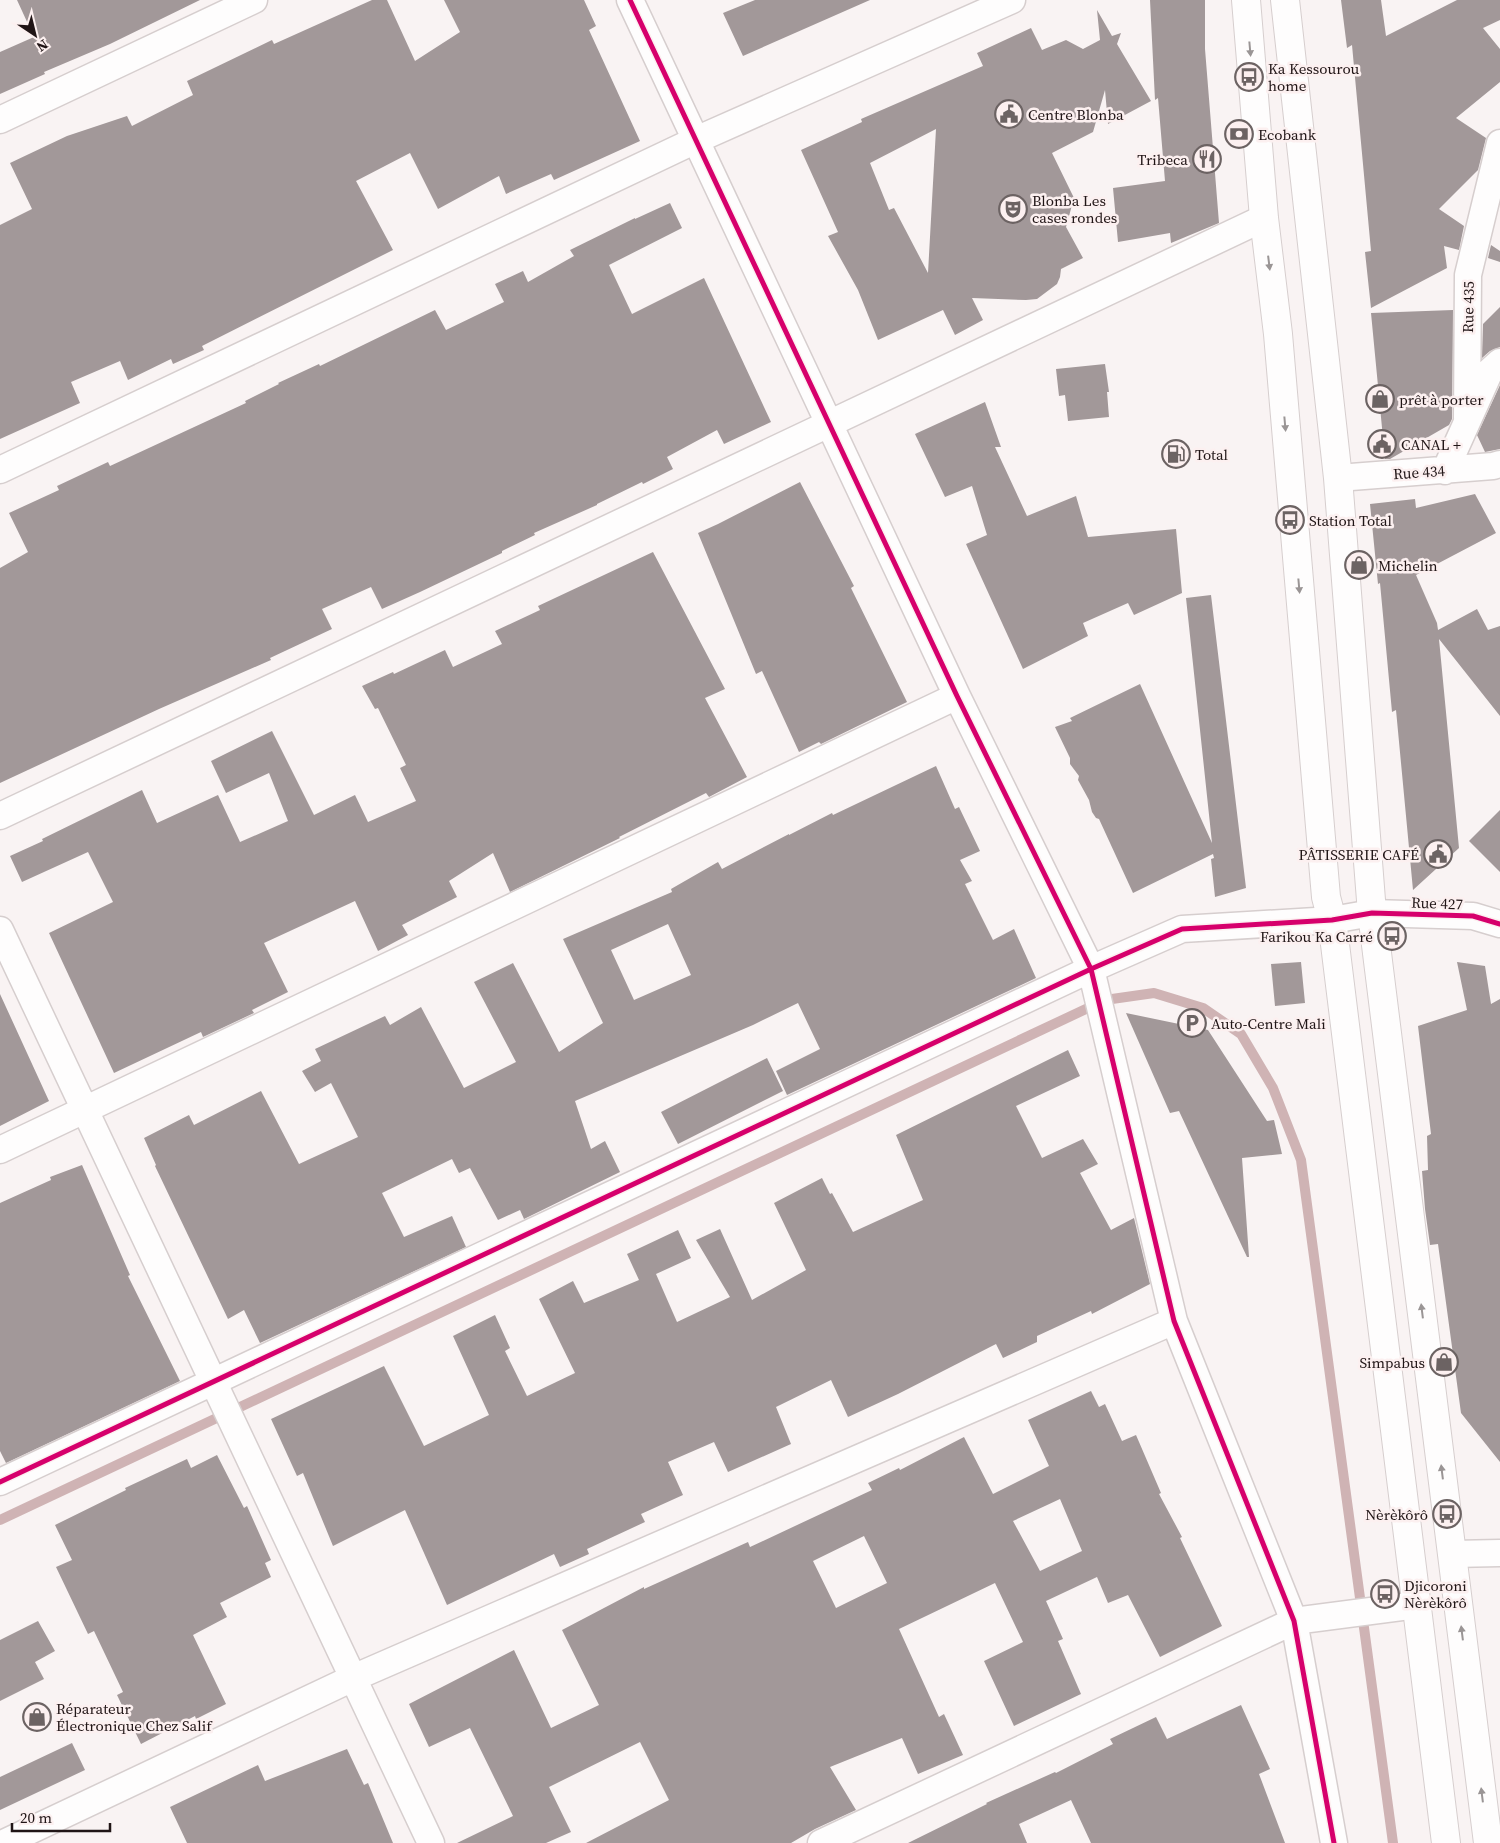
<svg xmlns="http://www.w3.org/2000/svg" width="1500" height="1843" viewBox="0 0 1500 1843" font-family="'Source Serif 4',serif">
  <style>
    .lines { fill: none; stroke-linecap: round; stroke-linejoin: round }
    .stream { stroke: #cfb3b4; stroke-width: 10 }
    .building { fill: #a29899; fill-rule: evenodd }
    .minor-casing { stroke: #d6cece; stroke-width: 29 }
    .primary-casing { stroke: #d6cece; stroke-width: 30 }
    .minor { stroke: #fefdfd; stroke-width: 26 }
    .primary { stroke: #fefdfd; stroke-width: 28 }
    .cycleway-casing { stroke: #fcf0f0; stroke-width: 8 }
    .cycleway { stroke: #d6006c; stroke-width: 5 }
    .oneway { fill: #9a9595 }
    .labels { text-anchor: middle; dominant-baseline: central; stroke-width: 5; stroke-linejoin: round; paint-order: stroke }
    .poi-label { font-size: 15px; fill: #201516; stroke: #fcf0f0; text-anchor: start }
    .street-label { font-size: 15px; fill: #201516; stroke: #fcf0f0 }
  </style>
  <rect width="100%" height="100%" fill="#f9f3f3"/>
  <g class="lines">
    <!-- stream -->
    <path class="stream" d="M 0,1520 L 1105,1000 L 1154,993 L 1203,1008 L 1241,1034 L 1273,1088 L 1301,1160 L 1393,1843"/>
  </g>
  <!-- building -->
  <path class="building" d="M 17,0 L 200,0 L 110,44 L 44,72 L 45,74 L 0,94 L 0,52 L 34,37 Z
    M 372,0 L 387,0 L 415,61 L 460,32 L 444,0 L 584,0 L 596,26 L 589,30 L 640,141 L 554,180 L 551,174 L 506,194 L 499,176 L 438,209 L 410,153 L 356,181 L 393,250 L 202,346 L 204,350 L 173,364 L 171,359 L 128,380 L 120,361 L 71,382 L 80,403 L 0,439 L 0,225 L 32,209 L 10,163 L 67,136 L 127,116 L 132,126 L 193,95 L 187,81 L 272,40 L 274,44 Z
    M 755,0 L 870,0 L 743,56 L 723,13 Z
    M 1150,0 L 1205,0 L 1205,49 L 1219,223 L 1171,243 L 1170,233 L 1118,242 L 1113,188 L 1165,181 L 1158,98 L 1155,100 Z
    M 1341,0 L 1381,0 L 1386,36 L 1457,0 L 1500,0 L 1500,20 L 1483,28 L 1500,49 L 1500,82 L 1456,118 L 1486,138 L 1478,170 L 1439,209 L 1464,226 L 1459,250 L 1444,246 L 1447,268 L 1371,308 L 1365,252 L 1371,251 L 1352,45 L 1347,48 Z
    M 1097,10 L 1112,36 L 1121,33 L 1117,44 L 1151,101 L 1108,124 L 1105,90 L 1093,132 L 1052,153 L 1074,198 L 1066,227 L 1083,258 L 1061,269 L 1060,277 L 1057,284 L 1037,299 L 1026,300 L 972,298 L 983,320 L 955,335 L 943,310 L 878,340 L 858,290 L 828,236 L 838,232 L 801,150 L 862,122 L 861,119 L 983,66 L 977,53 L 1031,28 L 1042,50 L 1066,40 L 1083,49 L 1100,40 ZM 936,129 L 928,273 L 894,208 L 889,210 L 870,163 Z
    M 670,203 L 682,228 L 609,265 L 632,314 L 704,278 L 771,422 L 724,444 L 717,430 L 667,457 L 673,469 L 643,484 L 642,482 L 597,504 L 597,505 L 534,533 L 535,535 L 502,551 L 502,553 L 420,592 L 382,609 L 371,587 L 322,609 L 332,629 L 270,658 L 271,660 L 159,709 L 0,783 L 0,568 L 28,552 L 9,513 L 59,490 L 57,486 L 108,462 L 110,466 L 246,403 L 245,401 L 279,384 L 278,383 L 319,364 L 320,366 L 435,310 L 446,330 L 504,302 L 495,284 L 523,271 L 528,282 L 574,256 L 570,250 L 635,218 L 635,219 Z
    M 1491,245 L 1500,251 L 1500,262 L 1488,258 Z
    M 1500,307 L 1500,347 L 1490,351 L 1482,358 L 1483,324 Z
    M 1453,310 L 1452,419 L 1449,425 L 1390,459 L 1385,459 L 1371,313 Z
    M 1105,364 L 1109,392 L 1107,392 L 1109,417 L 1068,421 L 1065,395 L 1059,396 L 1056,369 Z
    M 1500,385 L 1500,449 L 1485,452 L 1477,435 Z
    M 985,402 L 1001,447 L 995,447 L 1027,516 L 1076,496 L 1088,537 L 1176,529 L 1182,593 L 1134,615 L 1128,603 L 1083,623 L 1088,636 L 1023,669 L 966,544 L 987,535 L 972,486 L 945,497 L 915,434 Z
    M 800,482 L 854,586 L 851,588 L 907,702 L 821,744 L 819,742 L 799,752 L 762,671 L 756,674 L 698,533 L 718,524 Z
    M 1475,494 L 1496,533 L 1416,575 L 1437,623 L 1438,630 L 1477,609 L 1488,630 L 1500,626 L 1500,716 L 1439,639 L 1459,848 L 1413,890 L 1396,710 L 1392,712 L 1380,583 L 1378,584 L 1370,504 L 1415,499 L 1416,508 Z
    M 653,552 L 725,689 L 705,698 L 747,777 L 709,797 L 706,793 L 619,837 L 620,838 L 510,892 L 493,853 L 449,881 L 457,897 L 402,925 L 408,935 L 378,951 L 355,901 L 264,943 L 288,992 L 252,1010 L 254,1013 L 203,1037 L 201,1032 L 114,1073 L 49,933 L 113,902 L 88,852 L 22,882 L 10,856 L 43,841 L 42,839 L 142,790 L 157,823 L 218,795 L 240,842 L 288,821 L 269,773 L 226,793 L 211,761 L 272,731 L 314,815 L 355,795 L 368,822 L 416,801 L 400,768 L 406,765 L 378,708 L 375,709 L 362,686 L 393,672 L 394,674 L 445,650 L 453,667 L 502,644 L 495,631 L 540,610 L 538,606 Z
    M 1211,595 L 1246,888 L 1215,897 L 1211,859 L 1214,858 L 1213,854 L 1133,893 L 1099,819 L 1096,818 L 1092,812 L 1089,800 L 1078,780 L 1079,776 L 1070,764 L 1070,758 L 1055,727 L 1072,721 L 1070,718 L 1140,684 L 1212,843 L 1186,598 Z
    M 936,766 L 955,809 L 959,807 L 980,851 L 960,860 L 972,881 L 965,884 L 993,940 L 1014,929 L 1036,978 L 787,1095 L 776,1071 L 820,1049 L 798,1003 L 753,1025 L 575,1101 L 591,1149 L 605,1141 L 620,1172 L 524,1219 L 520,1210 L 498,1220 L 470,1168 L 459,1173 L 452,1159 L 382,1193 L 404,1237 L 452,1216 L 466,1247 L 260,1343 L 244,1310 L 228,1319 L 155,1166 L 156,1165 L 144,1138 L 189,1115 L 194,1125 L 261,1091 L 299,1164 L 312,1158 L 358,1137 L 331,1083 L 315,1092 L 302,1071 L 321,1061 L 315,1049 L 385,1016 L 390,1025 L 421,1007 L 464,1088 L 516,1062 L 474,982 L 513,963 L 559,1052 L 603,1023 L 563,939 L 672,892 L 671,889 L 718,862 L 722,869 L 789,834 L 789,835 L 832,813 L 833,815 ZM 668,924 L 691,975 L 634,1000 L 611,950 Z
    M 1500,810 L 1500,872 L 1469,841 Z
    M 1301,962 L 1305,1003 L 1275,1006 L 1271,964 Z
    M 1457,962 L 1485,966 L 1491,1004 L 1500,999 L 1500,1462 L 1461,1413 L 1438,1244 L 1430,1245 L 1425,1209 L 1422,1171 L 1428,1170 L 1427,1136 L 1431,1134 L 1418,1026 L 1467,1010 Z
    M 0,994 L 49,1101 L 0,1126 Z
    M 1126,1013 L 1208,1030 L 1267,1121 L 1274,1120 L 1282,1154 L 1242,1158 L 1249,1257 L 1247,1257 L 1179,1111 L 1170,1113 Z
    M 1068,1050 L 1080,1076 L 1016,1106 L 1042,1158 L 1083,1139 L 1098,1164 L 1080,1173 L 1111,1230 L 1134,1218 L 1150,1284 L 1092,1314 L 1091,1311 L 1037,1336 L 1037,1342 L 1003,1358 L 996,1344 L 898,1394 L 848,1417 L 831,1380 L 776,1407 L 791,1444 L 728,1472 L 714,1442 L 668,1462 L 683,1495 L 641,1514 L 645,1522 L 587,1549 L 589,1554 L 560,1567 L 554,1554 L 447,1605 L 405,1510 L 333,1546 L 303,1473 L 297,1476 L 271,1419 L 384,1366 L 424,1446 L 489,1415 L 453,1336 L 495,1315 L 510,1348 L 505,1351 L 527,1396 L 575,1373 L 539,1299 L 573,1281 L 584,1303 L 639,1280 L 627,1254 L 678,1230 L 691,1258 L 656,1274 L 677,1322 L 730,1297 L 696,1240 L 720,1229 L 752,1300 L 806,1270 L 774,1203 L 822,1178 L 830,1194 L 832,1193 L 853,1232 L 923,1200 L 896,1135 Z
    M 767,1058 L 783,1091 L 678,1144 L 661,1112 Z
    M 82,1165 L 130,1275 L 128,1276 L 180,1381 L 6,1463 L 0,1451 L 0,1203 L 51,1180 L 50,1177 Z
    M 1091,1391 L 1099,1407 L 1105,1404 L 1122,1441 L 1136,1435 L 1161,1493 L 1159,1494 L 1182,1537 L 1180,1538 L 1222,1626 L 1160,1657 L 1128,1595 L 1108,1603 L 1097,1577 L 1046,1601 L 1063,1639 L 1058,1641 L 1081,1694 L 1014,1726 L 984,1661 L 1023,1642 L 995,1583 L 899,1629 L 939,1717 L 944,1714 L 963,1755 L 918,1774 L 902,1738 L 830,1767 L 856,1810 L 815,1829 L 791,1843 L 586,1843 L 669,1800 L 640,1742 L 549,1787 L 571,1832 L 546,1843 L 457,1843 L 513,1816 L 470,1728 L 429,1747 L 409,1704 L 514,1650 L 551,1728 L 599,1705 L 562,1630 L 644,1587 L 644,1589 L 748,1542 L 750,1547 L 872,1490 L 868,1483 L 899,1468 L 900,1470 L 964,1437 L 993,1494 L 1049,1466 L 1028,1420 ZM 1060,1499 L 1082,1551 L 1040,1571 L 1013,1521 ZM 864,1536 L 887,1583 L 836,1608 L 813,1561 Z
    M 217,1455 L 244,1508 L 247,1506 L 271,1560 L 265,1563 L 271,1577 L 220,1603 L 227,1617 L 193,1635 L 226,1704 L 196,1719 L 195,1716 L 141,1744 L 117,1695 L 123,1692 L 94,1631 L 88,1634 L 56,1567 L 72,1560 L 55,1525 L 126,1490 L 125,1488 L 187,1459 L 191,1468 Z
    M 38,1621 L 55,1651 L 35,1662 L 44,1679 L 0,1701 L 0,1640 Z
    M 1241,1705 L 1270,1769 L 1259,1774 L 1285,1843 L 1091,1843 L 1071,1800 L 1019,1824 L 1027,1843 L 908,1843 L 987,1804 L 986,1803 L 1055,1772 L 1056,1773 L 1113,1744 L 1110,1739 L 1156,1717 L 1167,1739 Z
    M 72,1743 L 85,1770 L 0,1810 L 0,1777 Z
    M 347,1749 L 364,1785 L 368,1783 L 393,1843 L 187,1843 L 170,1807 L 258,1765 L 265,1781 Z"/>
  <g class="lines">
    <defs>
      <path id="minor" d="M 630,0 L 957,696 L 1091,969 L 1174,1321 L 1294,1621 L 1334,1843
        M 0,120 L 254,0
        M 1467,418 L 1468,275 L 1500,143
        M 0,470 L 696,140 L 1012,0
        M 1445,471 L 1490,371 L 1500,362
        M 1338,478 L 1493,466 L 1500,464
        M 0,816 L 1264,218
        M 0,930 L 431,1843
        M 0,1150 L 957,696
        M 0,1482 L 1091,969 L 1182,929 L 1332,920 L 1372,913 L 1473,916 L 1500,924
        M 1452,1554 L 1500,1553
        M 4,1843 L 353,1678 L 1174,1321
        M 821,1843 L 1294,1621 L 1417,1605"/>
      <path id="primary" d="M 1246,0 L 1264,218 L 1278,334 L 1326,897 L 1332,920 L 1446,1843
        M 1285,0 L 1338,478 L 1372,913 L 1488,1843"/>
    </defs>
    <!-- minor casing -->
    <use href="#minor" class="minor-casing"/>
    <!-- primary casing -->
    <use href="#primary" class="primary-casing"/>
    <!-- minor -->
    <use href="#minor" class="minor"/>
    <!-- primary -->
    <use href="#primary" class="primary"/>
    <defs>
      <path id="cycleway" d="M 630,0 L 957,696 L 1091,969 L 1174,1321 L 1294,1621 L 1334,1843
        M 0,1482 L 1091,969 L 1182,929 L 1332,920 L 1372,913 L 1473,916 L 1500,924"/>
    </defs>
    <!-- cycleway casing -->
    <use href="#cycleway" class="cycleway-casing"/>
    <!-- cycleway -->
    <use href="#cycleway" class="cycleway"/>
  </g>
  <!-- one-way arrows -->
  <defs><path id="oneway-solid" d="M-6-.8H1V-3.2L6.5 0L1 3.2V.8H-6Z" transform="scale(1.25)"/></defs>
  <g class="oneway">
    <use href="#oneway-solid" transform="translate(1250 49) rotate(85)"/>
    <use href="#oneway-solid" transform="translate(1269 263) rotate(83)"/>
    <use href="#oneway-solid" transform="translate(1285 424) rotate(85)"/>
    <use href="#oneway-solid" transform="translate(1299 586) rotate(85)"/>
    <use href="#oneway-solid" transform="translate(1422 1311) rotate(-97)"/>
    <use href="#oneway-solid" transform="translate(1442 1472) rotate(-97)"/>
    <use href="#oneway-solid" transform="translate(1462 1633) rotate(-97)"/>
    <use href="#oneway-solid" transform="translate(1482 1795) rotate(-97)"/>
  </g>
  <!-- icons -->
  <defs>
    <symbol id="bus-ring" viewBox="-11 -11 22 22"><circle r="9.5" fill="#fcf0f0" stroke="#6c6363" stroke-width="1.5"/><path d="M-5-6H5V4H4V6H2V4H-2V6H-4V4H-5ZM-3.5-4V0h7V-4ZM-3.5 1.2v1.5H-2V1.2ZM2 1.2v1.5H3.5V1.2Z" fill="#6c6363"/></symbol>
    <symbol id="civic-ring" viewBox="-11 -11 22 22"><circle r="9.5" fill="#fcf0f0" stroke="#6c6363" stroke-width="1.5"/><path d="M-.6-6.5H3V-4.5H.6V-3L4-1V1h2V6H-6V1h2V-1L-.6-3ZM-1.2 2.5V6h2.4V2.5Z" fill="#6c6363"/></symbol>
    <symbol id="bank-ring" viewBox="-11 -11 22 22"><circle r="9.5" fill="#fcf0f0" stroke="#6c6363" stroke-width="1.5"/><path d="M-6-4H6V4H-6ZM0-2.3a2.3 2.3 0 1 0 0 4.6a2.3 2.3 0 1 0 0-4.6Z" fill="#6c6363"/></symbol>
    <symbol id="restaurant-ring" viewBox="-11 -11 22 22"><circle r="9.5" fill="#fcf0f0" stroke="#6c6363" stroke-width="1.5"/><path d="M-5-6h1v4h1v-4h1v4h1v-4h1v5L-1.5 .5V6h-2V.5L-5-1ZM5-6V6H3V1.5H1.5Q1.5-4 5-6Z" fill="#6c6363"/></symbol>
    <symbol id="theatre-ring" viewBox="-11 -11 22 22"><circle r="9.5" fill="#fcf0f0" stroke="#6c6363" stroke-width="1.5"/><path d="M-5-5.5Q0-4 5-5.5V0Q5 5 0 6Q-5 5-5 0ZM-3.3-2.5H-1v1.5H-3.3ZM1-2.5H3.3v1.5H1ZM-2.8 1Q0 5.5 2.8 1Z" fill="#6c6363"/></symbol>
    <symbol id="shop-ring" viewBox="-11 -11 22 22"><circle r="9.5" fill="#fcf0f0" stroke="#6c6363" stroke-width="1.5"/><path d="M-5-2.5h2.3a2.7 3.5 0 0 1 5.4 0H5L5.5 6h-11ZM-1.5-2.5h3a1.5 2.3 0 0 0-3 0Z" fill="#6c6363"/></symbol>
    <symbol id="fuel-ring" viewBox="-11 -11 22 22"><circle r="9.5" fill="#fcf0f0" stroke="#6c6363" stroke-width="1.5"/><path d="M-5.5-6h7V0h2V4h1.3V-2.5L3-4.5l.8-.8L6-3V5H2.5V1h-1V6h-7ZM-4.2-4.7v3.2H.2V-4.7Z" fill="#6c6363"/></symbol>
    <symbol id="parking-ring" viewBox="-11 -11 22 22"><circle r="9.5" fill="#fcf0f0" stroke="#6c6363" stroke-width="1.5"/><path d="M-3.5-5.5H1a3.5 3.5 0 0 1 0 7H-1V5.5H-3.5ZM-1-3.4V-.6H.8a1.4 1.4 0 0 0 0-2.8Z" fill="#6c6363"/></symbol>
  </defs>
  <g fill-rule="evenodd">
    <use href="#bus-ring" x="1233" y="61" width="32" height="32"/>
    <use href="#civic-ring" x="993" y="98" width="32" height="32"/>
    <use href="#bank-ring" x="1223" y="118" width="32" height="32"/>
    <use href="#restaurant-ring" x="1191" y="143" width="32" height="32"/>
    <use href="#theatre-ring" x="997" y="193" width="32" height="32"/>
    <use href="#shop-ring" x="1364" y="383" width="32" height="32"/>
    <use href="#civic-ring" x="1366" y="428" width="32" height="32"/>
    <use href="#fuel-ring" x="1160" y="438" width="32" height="32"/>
    <use href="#bus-ring" x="1274" y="504" width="32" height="32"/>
    <use href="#shop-ring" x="1343" y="549" width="32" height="32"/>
    <use href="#civic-ring" x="1422" y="838" width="32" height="32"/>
    <use href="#bus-ring" x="1376" y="920" width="32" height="32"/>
    <use href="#parking-ring" x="1176" y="1007" width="32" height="32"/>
    <use href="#shop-ring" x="1428" y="1346" width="32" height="32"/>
    <use href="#bus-ring" x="1431" y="1498" width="32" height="32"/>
    <use href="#bus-ring" x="1369" y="1578" width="32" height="32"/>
    <use href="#shop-ring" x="21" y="1701" width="32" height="32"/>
  </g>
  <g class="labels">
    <!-- poi labels -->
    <g class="poi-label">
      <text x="1268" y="68">Ka Kessourou<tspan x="1268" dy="17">home</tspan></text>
      <text x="1028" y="114">Centre Blonba</text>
      <text x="1258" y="134">Ecobank</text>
      <text x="1188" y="159" text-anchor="end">Tribeca</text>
      <text x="1032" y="200">Blonba Les<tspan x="1032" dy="17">cases rondes</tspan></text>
      <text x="1399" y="399">prêt à porter</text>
      <text x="1401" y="444">CANAL +</text>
      <text x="1195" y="454">Total</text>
      <text x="1309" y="520">Station Total</text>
      <text x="1378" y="565">Michelin</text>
      <text x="1419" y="854" text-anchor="end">PÂTISSERIE CAFÉ</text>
      <text x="1373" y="936" text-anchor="end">Farikou Ka Carré</text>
      <text x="1211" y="1023">Auto-Centre Mali</text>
      <text x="1425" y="1362" text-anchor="end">Simpabus</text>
      <text x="1428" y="1514" text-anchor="end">Nèrèkôrô</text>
      <text x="1404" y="1585">Djicoroni<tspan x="1404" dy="17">Nèrèkôrô</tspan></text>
      <text x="56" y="1708">Réparateur<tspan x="56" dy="17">Électronique Chez Salif</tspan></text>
    </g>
    <!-- street labels -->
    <g class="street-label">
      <text transform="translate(1468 307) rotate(-89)">Rue 435</text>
      <text transform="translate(1419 472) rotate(-4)">Rue 434</text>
      <text transform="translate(1437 903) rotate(2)">Rue 427</text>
    </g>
  </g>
  <!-- north arrow -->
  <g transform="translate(35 35) rotate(145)" stroke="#fcf0f0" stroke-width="4" paint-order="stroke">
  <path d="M0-4L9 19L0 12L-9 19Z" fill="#201516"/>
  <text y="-8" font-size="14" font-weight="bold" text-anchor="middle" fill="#201516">N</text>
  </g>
  <!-- scale -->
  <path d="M12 1823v8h98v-8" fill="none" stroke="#201516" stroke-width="2.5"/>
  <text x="20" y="1823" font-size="15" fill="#201516" stroke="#fcf0f0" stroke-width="4" paint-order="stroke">20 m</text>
</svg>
